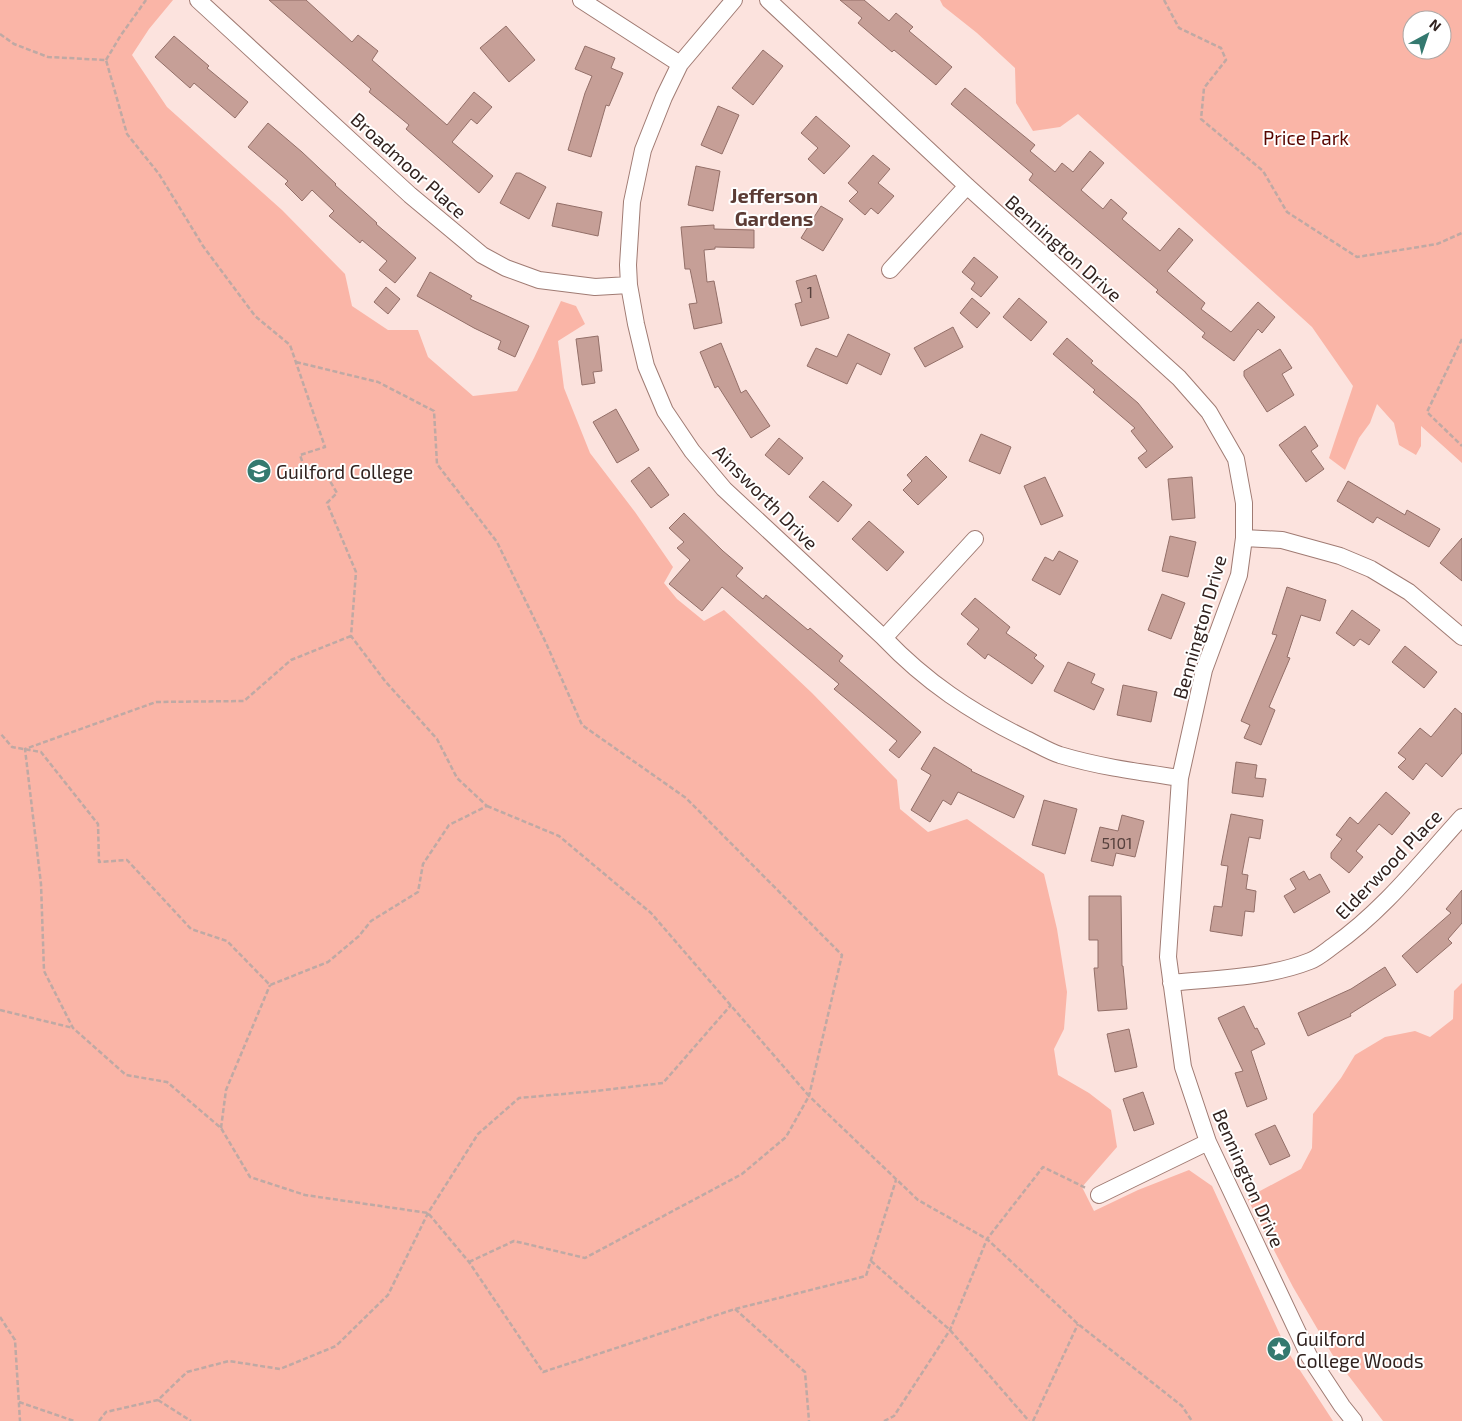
<svg xmlns="http://www.w3.org/2000/svg" width="1462" height="1421" viewBox="0 0 1462 1421" font-family="'Exo 2',sans-serif">
  <style>
    .green { fill: #fab5a7; fill-rule: evenodd }
    .building { fill: #c69f97; stroke: #936f68 }
    .lines { fill: none; stroke-linecap: round; stroke-linejoin: round }
    .minor-casing { stroke: #a07b73; stroke-width: 18 }
    .path { stroke: #bfa9a4; stroke-width: 2.5; stroke-dasharray: 5 2.5; stroke-linecap: butt }
    .minor { stroke: #fff; stroke-width: 16 }
    .labels { text-anchor: middle; dominant-baseline: central; stroke-width: 4; stroke-linejoin: round; paint-order: stroke }
    .number-label { font-size: 16px; fill: #56413d }
    .park-label { font-size: 19px; fill: #580600; stroke: #fff }
    .street-label { font-size: 19px; fill: #31221f; stroke: #fff }
    .poi-label { font-size: 19px; fill: #31221f; stroke: #fff; text-anchor: start }
    .neighbourhood-label { font-size: 20px; font-weight: bold; fill: #5b3b34; stroke: #fff }
  </style>
  <rect width="100%" height="100%" fill="#fce3de"/>
  <!-- green -->
  <path class="green" d="M 0,0 L 173,0 L 149,29 L 132,55 L 167,107 L 282,210 L 345,274 L 352,306 L 388,330 L 418,330 L 428,357 L 473,396 L 517,391 L 534,358 L 561,301 L 576,306 L 585,324 L 558,341 L 564,388 L 590,453 L 635,512 L 673,567 L 664,583 L 677,599 L 704,621 L 724,610 L 812,693 L 897,780 L 900,809 L 928,832 L 967,819 L 1044,874 L 1057,929 L 1067,992 L 1064,1029 L 1054,1049 L 1058,1075 L 1089,1093 L 1111,1110 L 1117,1147 L 1082,1187 L 1094,1211 L 1138,1190 L 1189,1170 L 1212,1186 L 1288,1352 L 1333,1421 L 0,1421 Z
    M 940,0 L 1462,0 L 1462,463 L 1421,426 L 1421,446 L 1416,455 L 1399,445 L 1394,423 L 1377,404 L 1370,423 L 1359,438 L 1345,470 L 1329,458 L 1353,386 L 1312,327 L 1078,114 L 1060,127 L 1033,131 L 1016,103 L 1015,68 L 977,33 L 943,6 ZM 1412,20 L 1442,20 L 1442,50 L 1412,50 Z
    M 1462,983 L 1462,1421 L 1383,1421 L 1332,1354 L 1293,1287 L 1247,1198 L 1301,1169 L 1312,1148 L 1313,1114 L 1341,1078 L 1355,1055 L 1385,1037 L 1415,1031 L 1430,1037 L 1453,1019 L 1454,991 Z"/>
  <!-- building -->
  <path class="building" d="M 269,0 L 306,0 L 352,42 L 358,35 L 378,51 L 372,60 L 447,125 L 474,92 L 492,107 L 477,124 L 471,119 L 452,142 L 493,176 L 479,193 L 406,129 L 409,125 L 369,92 L 371,89 Z
    M 840,0 L 864,0 L 889,21 L 896,13 L 913,27 L 909,31 L 952,67 L 936,85 L 894,50 L 892,52 L 858,23 L 862,18 Z
    M 506,26 L 535,60 L 509,82 L 480,48 Z
    M 174,36 L 209,66 L 207,68 L 248,102 L 235,118 L 194,83 L 190,88 L 155,57 Z
    M 585,46 L 615,58 L 611,68 L 623,73 L 609,106 L 606,105 L 591,157 L 568,150 L 585,93 L 592,76 L 575,69 Z
    M 763,50 L 783,66 L 753,105 L 732,88 Z
    M 965,88 L 1035,145 L 1030,151 L 1055,172 L 1062,163 L 1073,172 L 1090,151 L 1104,163 L 1081,190 L 1103,209 L 1111,199 L 1127,213 L 1122,219 L 1160,251 L 1179,228 L 1193,240 L 1167,271 L 1205,303 L 1201,309 L 1231,332 L 1258,302 L 1275,317 L 1262,333 L 1258,329 L 1234,361 L 1202,337 L 1205,333 L 1156,292 L 1158,290 L 1029,180 L 1033,174 L 951,104 Z
    M 718,106 L 739,115 L 722,154 L 701,145 Z
    M 816,116 L 850,146 L 824,174 L 808,159 L 818,148 L 801,133 Z
    M 268,123 L 302,152 L 336,184 L 335,185 L 377,223 L 376,224 L 416,258 L 395,283 L 379,270 L 387,261 L 362,240 L 360,243 L 329,216 L 334,211 L 312,190 L 302,201 L 285,184 L 288,181 L 248,147 Z
    M 873,155 L 890,169 L 878,183 L 894,196 L 878,214 L 871,208 L 865,215 L 849,201 L 858,192 L 848,183 Z
    M 696,166 L 720,171 L 713,211 L 688,205 Z
    M 516,173 L 520,173 L 546,187 L 529,219 L 500,203 Z
    M 557,203 L 602,212 L 598,236 L 552,226 Z
    M 821,206 L 843,219 L 823,251 L 801,238 Z
    M 714,225 L 714,229 L 754,230 L 754,248 L 715,247 L 715,249 L 704,250 L 707,282 L 714,281 L 722,323 L 694,329 L 689,304 L 697,303 L 690,269 L 685,269 L 681,227 Z
    M 974,257 L 998,277 L 981,297 L 971,289 L 975,283 L 962,272 Z
    M 430,272 L 472,296 L 470,299 L 529,326 L 515,357 L 498,349 L 501,341 L 474,328 L 417,296 Z
    M 816,275 L 829,318 L 801,326 L 795,304 L 802,302 L 796,281 Z
    M 386,287 L 400,299 L 388,314 L 374,302 Z
    M 972,298 L 990,313 L 977,328 L 960,313 Z
    M 1019,298 L 1047,322 L 1031,341 L 1003,317 Z
    M 953,327 L 963,347 L 925,367 L 914,348 Z
    M 848,334 L 890,354 L 881,375 L 857,363 L 847,384 L 807,366 L 816,348 L 837,357 Z
    M 598,336 L 602,371 L 593,372 L 595,383 L 582,385 L 576,339 Z
    M 1067,338 L 1093,361 L 1091,363 L 1138,403 L 1173,447 L 1146,468 L 1138,458 L 1147,451 L 1131,431 L 1135,428 L 1093,392 L 1095,390 L 1053,354 Z
    M 721,343 L 741,393 L 746,390 L 770,426 L 751,438 L 718,386 L 715,388 L 700,352 Z
    M 1280,349 L 1292,368 L 1282,374 L 1294,395 L 1267,412 L 1244,376 L 1244,371 Z
    M 616,409 L 639,450 L 617,463 L 593,422 Z
    M 1305,426 L 1318,446 L 1311,451 L 1324,469 L 1306,482 L 1279,445 Z
    M 981,434 L 1011,447 L 1000,474 L 969,461 Z
    M 779,438 L 803,458 L 789,475 L 765,455 Z
    M 926,456 L 947,477 L 918,505 L 903,490 L 912,481 L 907,475 Z
    M 649,467 L 669,495 L 651,508 L 631,481 Z
    M 1045,477 L 1063,516 L 1041,525 L 1024,486 Z
    M 1192,477 L 1195,518 L 1172,520 L 1168,479 Z
    M 823,481 L 852,505 L 838,522 L 809,497 Z
    M 1348,481 L 1405,515 L 1407,510 L 1440,529 L 1429,547 L 1377,517 L 1373,523 L 1337,501 Z
    M 684,513 L 723,551 L 743,568 L 736,576 L 763,599 L 766,595 L 808,630 L 810,628 L 843,656 L 839,661 L 921,732 L 899,758 L 889,750 L 897,741 L 834,689 L 839,684 L 722,587 L 702,611 L 669,584 L 690,560 L 677,548 L 684,542 L 669,528 Z
    M 869,521 L 904,552 L 887,571 L 852,539 Z
    M 1170,536 L 1196,542 L 1188,577 L 1162,571 Z
    M 1462,538 L 1462,581 L 1440,563 Z
    M 1059,551 L 1078,561 L 1060,595 L 1032,580 L 1045,557 L 1053,561 Z
    M 1287,587 L 1326,600 L 1320,621 L 1301,615 L 1287,657 L 1290,658 L 1269,707 L 1275,710 L 1261,745 L 1244,738 L 1250,725 L 1241,721 L 1277,635 L 1272,634 Z
    M 1162,594 L 1185,603 L 1171,639 L 1148,630 Z
    M 975,598 L 1010,627 L 1006,633 L 1037,655 L 1034,658 L 1044,666 L 1032,684 L 988,654 L 985,659 L 967,644 L 979,629 L 961,614 Z
    M 1352,610 L 1380,630 L 1369,645 L 1360,639 L 1354,646 L 1336,633 Z
    M 1405,646 L 1437,672 L 1424,688 L 1392,662 Z
    M 1068,662 L 1095,674 L 1091,683 L 1104,689 L 1094,710 L 1054,691 Z
    M 1123,685 L 1157,692 L 1151,722 L 1117,715 Z
    M 1455,708 L 1462,714 L 1462,753 L 1442,777 L 1426,763 L 1413,780 L 1398,767 L 1406,759 L 1398,753 L 1420,728 L 1431,737 Z
    M 934,747 L 972,770 L 971,771 L 1024,796 L 1014,818 L 958,792 L 951,805 L 943,800 L 930,822 L 911,810 L 931,775 L 921,769 Z
    M 1236,762 L 1257,765 L 1255,778 L 1266,779 L 1263,797 L 1232,793 Z
    M 1386,792 L 1410,813 L 1392,835 L 1379,824 L 1356,851 L 1363,857 L 1349,873 L 1331,858 L 1331,853 L 1342,839 L 1336,835 L 1350,817 L 1358,824 Z
    M 1044,800 L 1077,809 L 1065,854 L 1032,845 Z
    M 1231,814 L 1263,820 L 1260,839 L 1249,837 L 1242,874 L 1248,875 L 1246,889 L 1256,891 L 1254,912 L 1245,911 L 1242,936 L 1210,931 L 1214,906 L 1222,907 L 1228,866 L 1221,865 Z
    M 1122,815 L 1144,821 L 1135,857 L 1116,853 L 1113,866 L 1091,861 L 1100,827 L 1118,831 Z
    M 1304,871 L 1309,880 L 1320,874 L 1330,892 L 1294,913 L 1284,896 L 1296,889 L 1290,879 Z
    M 1462,890 L 1462,923 L 1448,939 L 1452,943 L 1417,973 L 1402,956 L 1451,913 L 1446,909 Z
    M 1089,896 L 1121,896 L 1122,966 L 1123,966 L 1127,1009 L 1098,1011 L 1094,968 L 1098,968 L 1098,940 L 1089,940 Z
    M 1385,967 L 1396,985 L 1350,1014 L 1351,1016 L 1308,1036 L 1298,1013 L 1351,989 Z
    M 1244,1006 L 1255,1029 L 1257,1028 L 1265,1044 L 1251,1051 L 1267,1099 L 1247,1107 L 1235,1073 L 1243,1071 L 1218,1018 Z
    M 1129,1029 L 1137,1067 L 1115,1072 L 1107,1034 Z
    M 1143,1092 L 1154,1124 L 1134,1131 L 1123,1099 Z
    M 1275,1125 L 1290,1156 L 1270,1165 L 1255,1134 Z"/>
  <g class="lines">
    <defs>
      <path id="minor" d="M 198,0 L 410,195 L 482,255 L 506,268 L 539,280 L 595,287 L 629,285
        M 581,0 L 680,64
        M 734,0 L 680,64 L 664,97 L 643,150 L 632,202 L 628,265 L 629,285 L 636,324 L 646,366 L 665,411 L 692,451 L 724,489 L 884,638 C 926,682 971,712 1026,739 C 1037,744 1048,751 1060,755 C 1100,767 1139,772 1180,778
        M 768,0 L 967,186 L 1179,378 L 1209,412 L 1236,459 L 1244,503 L 1244,538 L 1239,575 L 1204,670 L 1180,778 L 1168,957 L 1183,1067 L 1208,1142 L 1309,1356 L 1342,1406 L 1354,1421
        M 890,270 L 967,186
        M 1244,538 L 1282,540 L 1340,556 L 1371,569 L 1409,592 L 1462,637
        M 884,638 L 975,539
        M 1171,983 C 1218,978 1267,978 1310,961 C 1318,958 1326,951 1333,946 C 1383,911 1421,862 1462,817
        M 1099,1195 L 1208,1142"/>
    </defs>
    <!-- minor casing -->
    <use href="#minor" class="minor-casing"/>
    <!-- path -->
    <path class="path" d="M 1164,0 L 1179,28 L 1221,48 L 1226,60 L 1204,88 L 1201,119 L 1263,171 L 1287,212 L 1357,257 L 1437,244 L 1462,233
      M 0,34 L 14,44 L 48,57 L 106,60 L 127,134 L 159,174 L 203,246 L 255,316 L 290,345 L 325,447 L 300,455 L 304,467 L 323,469 L 337,493 L 327,503 L 356,572 L 351,636 L 385,681 L 437,739 L 457,778 L 487,806 L 449,825 L 423,864 L 418,892 L 371,921 L 359,936 L 328,962 L 270,985 L 227,941 L 191,929 L 127,860 L 99,862 L 98,824 L 41,752 L 12,747 L 0,733
      M 106,60 L 121,35 L 146,0
      M 1462,339 L 1427,412 L 1462,446
      M 296,362 L 378,382 L 434,411 L 437,464 L 497,542 L 546,643 L 582,725 L 686,798 L 842,955 L 809,1096 L 918,1200 L 987,1239 L 1078,1324 L 1182,1406 L 1192,1421
      M 351,636 L 291,660 L 244,701 L 156,702 L 25,749 L 41,884 L 44,971 L 73,1028 L 126,1075 L 167,1082 L 221,1128 L 250,1177 L 305,1195 L 428,1213 L 469,1262 L 543,1372 L 735,1309 L 866,1276 L 896,1180
      M 0,1010 L 73,1028
      M 221,1128 L 226,1090 L 270,985
      M 871,1261 L 950,1330 L 1029,1421
      M 469,1262 L 514,1241 L 585,1258 L 742,1174 L 786,1137 L 809,1096 L 651,913 L 559,836 L 487,806
      M 735,1309 L 805,1372 L 809,1421
      M 0,1317 L 15,1340 L 20,1421
      M 158,1400 L 191,1421
      M 19,1402 L 74,1421
      M 99,1421 L 106,1412 L 158,1400 L 187,1372 L 229,1361 L 280,1369 L 336,1346 L 388,1295 L 428,1213 L 478,1134 L 519,1098 L 596,1091 L 663,1083 L 731,1005
      M 884,1421 L 894,1416 L 950,1330 L 987,1239 L 1043,1167 L 1086,1188
      M 1033,1421 L 1078,1324"/>
    <!-- minor -->
    <use href="#minor" class="minor"/>
  </g>
  <!-- icons -->
  <defs>
    <symbol id="university-disc" viewBox="-11 -11 22 22"><circle r="9.5" fill="#34796f" stroke="#fff"/><path d="M0-5L7-2L0 1L-7-2ZM-4 1L0 2.5L4 1V4Q0 6-4 4Z" fill="#fff"/></symbol>
    <symbol id="sight-disc" viewBox="-11 -11 22 22"><circle r="9.5" fill="#34796f" stroke="#fff"/><path d="M0-6L1.8-2.2L6-1.7L2.9 1.2L3.7 5.4L0 3.3L-3.7 5.4L-2.9 1.2L-6-1.7L-1.8-2.2Z" fill="#fff"/></symbol>
  </defs>
  <g fill-rule="evenodd">
    <use href="#university-disc" x="245" y="457" width="28" height="28"/>
    <use href="#sight-disc" x="1265" y="1335" width="28" height="28"/>
  </g>
  <g class="labels">
    <!-- number labels -->
    <g class="number-label">
      <text x="810" y="291">1</text>
      <text x="1117" y="842">5101</text>
    </g>
    <!-- park labels -->
    <g class="park-label">
      <text x="1306" y="137">Price Park</text>
    </g>
    <!-- street labels -->
    <g class="street-label">
      <text transform="translate(409 165) rotate(42)">Broadmoor Place</text>
      <text transform="translate(1064 248) rotate(42)">Bennington Drive</text>
      <text transform="translate(766 497) rotate(45)">Ainsworth Drive</text>
      <text transform="translate(1199 627) rotate(-74)">Bennington Drive</text>
      <text transform="translate(1388 864) rotate(-46)">Elderwood Place</text>
      <text transform="translate(1249 1178) rotate(66)">Bennington Drive</text>
    </g>
    <!-- poi labels -->
    <g class="poi-label">
      <text x="276" y="471">Guilford College</text>
      <text x="1296" y="1338">Guilford<tspan x="1296" dy="22">College Woods</tspan></text>
    </g>
    <!-- neighbourhood labels -->
    <g class="neighbourhood-label">
      <text x="774" y="195">Jefferson<tspan x="774" dy="23">Gardens</tspan></text>
    </g>
  </g>
  <!-- north arrow -->
  <g transform="translate(1427 35) rotate(40)"><circle r="24" fill="#ffffff" stroke="#ada7a5"/>
  <path d="M0-4L9 19L0 12L-9 19Z" fill="#34796f"/>
  <text y="-8" font-size="14" font-weight="bold" text-anchor="middle" fill="#31221f">N</text>
  </g>
</svg>
